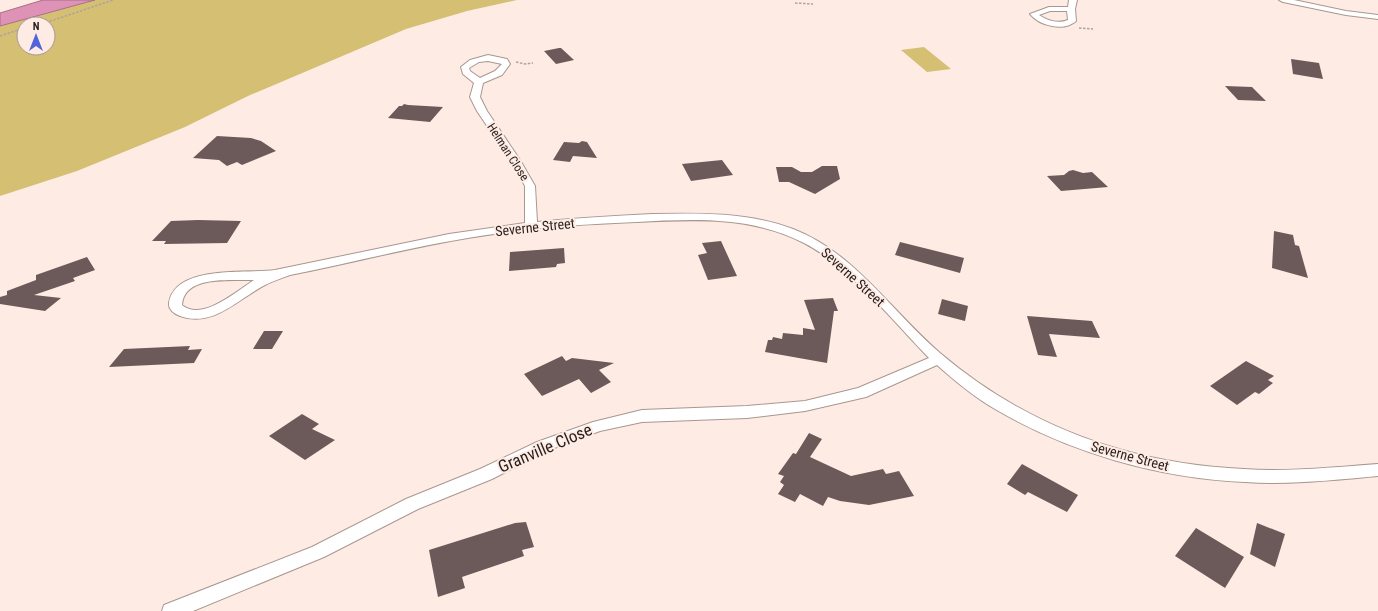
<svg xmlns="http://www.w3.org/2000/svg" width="1378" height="611" viewBox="0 0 1378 611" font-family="'Roboto Condensed',sans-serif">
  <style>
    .green { fill: #d4bf73; fill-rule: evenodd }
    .water { fill: #de92b6; stroke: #a66f88 }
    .building { fill: #6c5a5b }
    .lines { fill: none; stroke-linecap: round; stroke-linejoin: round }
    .street-casing { stroke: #a89790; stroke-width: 2 }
    .path { stroke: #b1a29d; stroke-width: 1.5; stroke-dasharray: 2.5 1.5; stroke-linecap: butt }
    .street { fill: #fff; fill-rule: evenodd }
    .labels { text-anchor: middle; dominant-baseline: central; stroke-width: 4; stroke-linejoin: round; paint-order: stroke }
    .far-street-label { font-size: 12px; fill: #251e1c; stroke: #feebe4 }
    .street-label { font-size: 14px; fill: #251e1c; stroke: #feebe4 }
    .near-street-label { font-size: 17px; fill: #251e1c; stroke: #feebe4 }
  </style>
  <rect width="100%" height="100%" fill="#feebe4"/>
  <!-- green -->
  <path class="green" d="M 95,0 L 517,0 L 467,11 L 406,29 L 248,96 L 185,127 L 77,171 L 0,196 L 0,26 ZM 24,24 L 48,24 L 48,48 L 24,48 Z
    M 924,47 L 951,69 L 927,72 L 901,50 Z"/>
  <!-- water -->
  <path class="water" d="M 43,0 L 95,0 L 0,26 L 0,13 Z"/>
  <!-- building -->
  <path class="building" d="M 559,48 L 561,48 L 574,60 L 556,64 L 544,51 Z
    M 1291,59 L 1319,63 L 1323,79 L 1293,74 Z
    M 1225,86 L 1252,87 L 1266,101 L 1238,100 Z
    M 404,104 L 408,105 L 443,107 L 430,122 L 388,118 L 399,106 L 402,106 Z
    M 217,136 L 251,138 L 261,141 L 276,151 L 242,165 L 237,162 L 227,166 L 219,160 L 193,158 Z
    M 582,141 L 587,142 L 597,158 L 573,156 L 570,162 L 553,160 L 564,142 L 579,143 Z
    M 722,160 L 733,175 L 691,181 L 682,164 Z
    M 822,166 L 837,166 L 840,179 L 815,194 L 789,182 L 779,182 L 776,167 L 792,167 L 801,172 L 812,172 Z
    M 1073,170 L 1083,173 L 1092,172 L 1108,187 L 1061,191 L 1047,176 L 1064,175 L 1069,171 Z
    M 198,220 L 241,221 L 227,243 L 164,244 L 166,241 L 152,241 L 171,221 Z
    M 1274,231 L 1293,235 L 1295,245 L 1299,246 L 1308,278 L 1272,268 Z
    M 721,241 L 737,276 L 708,280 L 698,255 L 707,253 L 702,243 Z
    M 900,242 L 964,258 L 960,273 L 895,255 Z
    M 564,248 L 565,263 L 557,264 L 556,267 L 509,271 L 510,252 Z
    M 87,257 L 95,270 L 73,278 L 75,281 L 34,295 L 61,298 L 45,311 L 0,304 L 0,297 L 7,295 L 7,291 L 36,280 L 36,275 Z
    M 833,298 L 838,311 L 834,311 L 827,363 L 765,352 L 768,340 L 772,340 L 773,337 L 782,339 L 783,333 L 803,335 L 803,328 L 815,330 L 804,300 Z
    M 942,299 L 968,306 L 965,321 L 938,314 Z
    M 1027,316 L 1092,321 L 1100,338 L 1049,334 L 1057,357 L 1038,355 Z
    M 264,331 L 283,331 L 272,349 L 253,349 Z
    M 190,346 L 188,350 L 202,349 L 194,363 L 109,367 L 124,349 Z
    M 562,356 L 566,361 L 572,358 L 614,363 L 599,370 L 611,382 L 591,393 L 579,379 L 542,396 L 524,374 Z
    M 1246,361 L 1274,376 L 1268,380 L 1273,383 L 1259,394 L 1255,392 L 1237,405 L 1210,386 Z
    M 302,414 L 319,424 L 312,429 L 335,440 L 305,460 L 269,436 Z
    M 809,433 L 822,439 L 810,457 L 851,476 L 883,469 L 886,474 L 899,471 L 914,496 L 869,505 L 840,501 L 828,497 L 823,506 L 800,494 L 795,502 L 778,494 L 784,485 L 780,482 L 784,476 L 778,474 L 793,453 L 796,454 Z
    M 1022,464 L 1078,495 L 1067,512 L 1028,492 L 1025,495 L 1007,484 Z
    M 526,522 L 534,547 L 522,550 L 524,556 L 462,577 L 465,588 L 438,597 L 429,550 L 515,523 Z
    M 1257,523 L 1285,534 L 1275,567 L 1250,554 Z
    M 1196,528 L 1244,557 L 1225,588 L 1175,556 Z"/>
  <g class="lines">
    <defs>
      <path id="street" d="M 1069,0 L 1077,0 L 1075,9 L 1076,21 C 1064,32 1040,26 1030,14 L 1049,7 L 1068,7 ZM 1050,11 L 1067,11 L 1068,20 C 1058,24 1048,21 1039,15 Z
        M 1279,0 L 1294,0 L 1346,11 L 1378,15 L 1378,19 L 1346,15 L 1283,2 Z
        M 488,55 L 507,59 L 510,64 L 502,75 L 483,83 L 480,97 L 487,111 L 520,160 L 535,186 L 537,222 C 575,218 613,216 652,214 C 700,213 747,212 793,229 C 855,253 891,311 940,353 C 1027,427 1131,464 1244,469 C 1289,472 1334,467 1378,464 L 1378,476 C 1334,480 1289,485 1245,482 C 1158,478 1070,453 995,409 C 974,397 955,381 937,365 L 866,397 L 805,411 L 747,418 L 642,422 L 600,431 L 549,450 L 492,479 L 418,509 L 324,557 L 193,611 L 162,611 L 164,605 L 312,547 L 406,499 L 480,469 L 537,442 L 593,422 L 642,410 L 747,406 L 805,401 L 858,388 L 929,358 C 893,321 849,266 804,243 C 752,216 694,219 637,222 C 592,224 546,226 502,233 C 430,242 361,261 290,275 C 282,278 273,281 265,285 C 238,299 213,328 180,316 C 174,314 168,309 169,303 C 175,264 247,274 275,270 L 449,234 L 525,223 L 525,186 L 510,160 L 477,111 L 470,97 L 474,83 L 463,74 L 461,67 L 470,60 ZM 488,61 L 502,64 L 495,71 L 480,78 L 470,71 L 469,68 L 479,62 ZM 254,280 C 237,291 202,322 182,305 C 184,274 233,281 254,280 Z"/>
    </defs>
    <!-- street casing -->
    <use href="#street" class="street-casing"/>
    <!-- path -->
    <path class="path" d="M 795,3 L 813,4
      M 42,24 L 113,0
      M 1079,28 L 1093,29
      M 0,36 L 24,28
      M 516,62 L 525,64 L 533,63"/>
    <!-- street -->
    <use href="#street" class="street"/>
  </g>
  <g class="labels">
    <!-- far-street labels -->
    <g class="far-street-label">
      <text transform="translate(508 152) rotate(57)">Helman Close</text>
    </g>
    <!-- street labels -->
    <g class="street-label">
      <text transform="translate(535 227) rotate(-6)">Severne Street</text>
      <text transform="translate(853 277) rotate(42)">Severne Street</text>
      <text transform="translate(1130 456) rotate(15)">Severne Street</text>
    </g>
    <!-- near-street labels -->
    <g class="near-street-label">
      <text transform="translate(545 448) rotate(-23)">Granville Close</text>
    </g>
  </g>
  <!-- north arrow -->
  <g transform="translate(36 36)"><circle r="19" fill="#feebe4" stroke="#a79994"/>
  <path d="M0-3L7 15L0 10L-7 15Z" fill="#5164da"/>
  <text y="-6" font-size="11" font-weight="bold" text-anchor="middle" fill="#251e1c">N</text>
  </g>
</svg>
